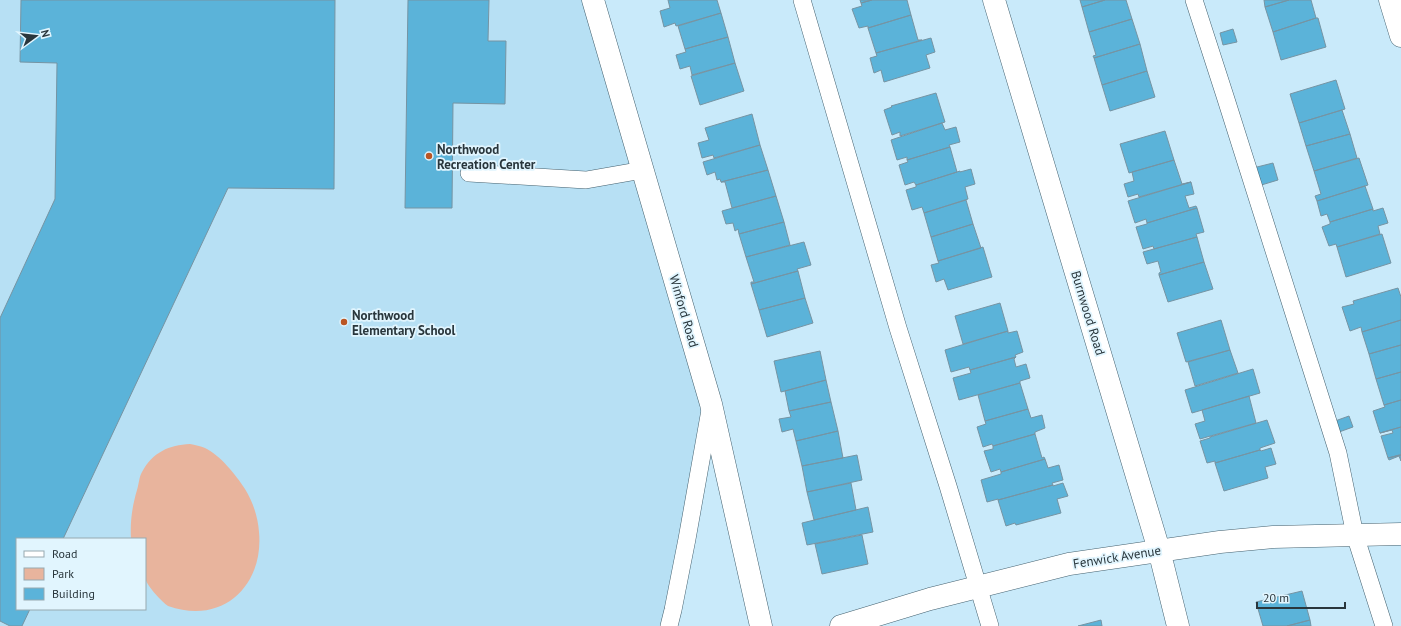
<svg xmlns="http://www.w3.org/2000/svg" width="1401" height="626" viewBox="0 0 1401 626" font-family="'PT Sans',sans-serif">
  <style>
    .built { fill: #b7e0f4; fill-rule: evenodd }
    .green { fill: #e8b49d }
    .building { fill: #5bb3d9; stroke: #7694a3 }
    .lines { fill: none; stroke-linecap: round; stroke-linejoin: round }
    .lane-casing { stroke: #44616f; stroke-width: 18 }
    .street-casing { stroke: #44616f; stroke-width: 23 }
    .lane { stroke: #fff; stroke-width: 17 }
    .street { stroke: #fff; stroke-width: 22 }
    .poi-dot { fill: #ba5523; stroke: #e1f5fe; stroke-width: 1.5 }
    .labels { text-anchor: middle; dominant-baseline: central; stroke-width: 3.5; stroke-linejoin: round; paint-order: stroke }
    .poi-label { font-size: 13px; font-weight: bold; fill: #29363c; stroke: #e1f5fe; text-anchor: start }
    .street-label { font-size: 13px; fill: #29363c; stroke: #e1f5fe }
  </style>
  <rect width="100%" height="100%" fill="#c9eafa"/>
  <!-- built -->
  <path class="built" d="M 0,0 L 593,0 L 711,404 L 669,626 L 0,626 ZM 17,539 L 145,539 L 145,609 L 17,609 Z"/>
  <!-- green -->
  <path class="green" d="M 190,444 C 195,445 201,446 205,448 C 220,455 236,475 245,489 C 253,502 258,517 259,532 C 264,584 224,626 168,606 C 162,602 147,586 145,578 C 143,569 145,550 145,539 L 131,539 C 130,522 132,507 137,490 C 139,484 139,477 142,472 C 153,452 169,445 190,444 Z"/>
  <!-- building -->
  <path class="building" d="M 21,0 L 335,0 L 334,189 L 228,188 L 63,539 L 17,539 L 17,609 L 30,609 L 22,626 L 10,626 L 0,621 L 0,318 L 55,199 L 57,63 L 20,62 Z
    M 408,0 L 489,0 L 488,41 L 506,41 L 505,104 L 453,103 L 452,208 L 405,208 Z
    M 668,0 L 717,0 L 721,13 L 676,26 L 675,23 L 664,27 L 660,11 L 670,8 Z
    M 860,0 L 872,0 L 861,3 Z
    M 872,0 L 907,0 L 911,15 L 868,28 L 868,26 L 859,28 L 852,9 L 862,6 L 861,3 Z
    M 1080,0 L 1105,0 L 1082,7 Z
    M 1105,0 L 1126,0 L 1132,19 L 1089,32 L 1082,7 Z
    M 1264,0 L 1289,0 L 1265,7 Z
    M 1289,0 L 1311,0 L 1316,18 L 1273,32 L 1265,7 Z
    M 721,13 L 728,37 L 685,49 L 678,26 Z
    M 911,15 L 918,40 L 922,40 L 876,53 L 868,28 Z
    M 1316,18 L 1318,18 L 1326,47 L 1281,60 L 1273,32 Z
    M 1132,19 L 1140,44 L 1094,58 L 1093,56 L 1096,55 L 1089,32 Z
    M 1233,29 L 1237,42 L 1223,45 L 1220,33 Z
    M 728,37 L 735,63 L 692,75 L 690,66 L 680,69 L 676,55 L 686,52 L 685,49 Z
    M 931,38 L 935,52 L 926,55 L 930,68 L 884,82 L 881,70 L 874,73 L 870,58 L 877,56 L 876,53 Z
    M 1140,44 L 1147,71 L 1102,85 L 1094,58 Z
    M 735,63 L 744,91 L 700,105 L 691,76 Z
    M 1147,71 L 1155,97 L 1110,111 L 1102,85 Z
    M 1336,80 L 1345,109 L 1299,123 L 1290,94 Z
    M 936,93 L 945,122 L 900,136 L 900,132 L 892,135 L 884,110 L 892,107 L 891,106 Z
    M 1342,110 L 1350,134 L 1306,146 L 1299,123 Z
    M 752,114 L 760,145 L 714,158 L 713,155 L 702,158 L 698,143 L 709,140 L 705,128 Z
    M 942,123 L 945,130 L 956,127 L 960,142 L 949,145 L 950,147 L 907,160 L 907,157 L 897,160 L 891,140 Z
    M 1165,131 L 1174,160 L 1129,173 L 1120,144 Z
    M 1350,134 L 1357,158 L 1314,171 L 1306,146 Z
    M 760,145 L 768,170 L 721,182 L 720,179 L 717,180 L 715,172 L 707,175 L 703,162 Z
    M 950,147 L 957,172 L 916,185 L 914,182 L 905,185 L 899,165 L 908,162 L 907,160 Z
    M 1359,158 L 1368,185 L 1317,201 L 1315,196 L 1321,194 L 1314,171 Z
    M 1174,160 L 1182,184 L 1191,182 L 1139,197 L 1138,194 L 1128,197 L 1124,184 L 1134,181 L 1132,172 Z
    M 1273,163 L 1278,180 L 1258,186 L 1253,168 Z
    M 971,169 L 975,184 L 965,187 L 968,199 L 924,213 L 922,207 L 912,210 L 906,190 L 916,187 L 916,185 L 957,172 L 960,171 L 960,172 Z
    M 768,170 L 776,196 L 732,208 L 725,182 L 721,182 Z
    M 1191,182 L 1194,194 L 1185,196 L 1189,208 L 1196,206 L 1197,208 L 1147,223 L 1146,219 L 1135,223 L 1128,201 Z
    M 1365,186 L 1373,209 L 1330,222 L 1327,214 L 1321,216 L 1317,201 Z
    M 776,196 L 784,222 L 739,234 L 738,229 L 735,231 L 733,223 L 726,224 L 722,211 Z
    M 966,200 L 973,224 L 931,237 L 924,213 Z
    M 1197,208 L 1204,232 L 1196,234 L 1197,237 L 1154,249 L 1153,246 L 1143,249 L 1136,227 L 1147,224 L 1147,223 Z
    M 1383,208 L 1388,223 L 1378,226 L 1380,234 L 1337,247 L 1336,244 L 1329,246 L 1322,227 L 1330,224 L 1330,222 L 1373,209 L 1373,211 Z
    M 784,222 L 790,245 L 746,257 L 739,234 Z
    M 973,224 L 981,248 L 938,261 L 931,237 Z
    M 1382,234 L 1391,263 L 1346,277 L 1337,247 Z
    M 1197,237 L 1204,262 L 1159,275 L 1159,273 L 1161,272 L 1158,261 L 1147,264 L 1143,252 Z
    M 804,242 L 811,265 L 797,269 L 798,271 L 751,284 L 751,282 L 754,282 L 746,257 Z
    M 983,247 L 992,277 L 948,290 L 944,279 L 936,282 L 931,265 L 939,263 L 938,261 Z
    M 1204,262 L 1213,289 L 1168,302 L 1159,275 Z
    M 798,271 L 805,298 L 759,310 L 751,284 Z
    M 1398,288 L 1401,297 L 1401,320 L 1362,332 L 1361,327 L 1350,331 L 1342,307 L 1354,304 L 1353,301 Z
    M 805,298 L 813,323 L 767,337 L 759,310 Z
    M 1000,303 L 1008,331 L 963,344 L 955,316 Z
    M 1221,320 L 1230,350 L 1186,362 L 1177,333 Z
    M 1401,320 L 1401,345 L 1369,354 L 1362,332 Z
    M 1008,331 L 1008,333 L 1017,331 L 1023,352 L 1015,355 L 1016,357 L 970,370 L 969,367 L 951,372 L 945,350 Z
    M 1401,345 L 1401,372 L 1376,379 L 1369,354 Z
    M 1230,350 L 1238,373 L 1195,386 L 1188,362 Z
    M 820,351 L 826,380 L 781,392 L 774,361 Z
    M 1016,357 L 1014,359 L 1016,367 L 1026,364 L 1030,378 L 1020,381 L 1020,383 L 959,400 L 953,378 L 971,373 L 970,370 Z
    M 1253,369 L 1260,393 L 1192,413 L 1185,390 Z
    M 1401,372 L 1401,400 L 1384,405 L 1376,379 Z
    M 826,380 L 831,402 L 789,411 L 785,391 Z
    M 1020,383 L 1028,409 L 985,421 L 978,395 Z
    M 1249,396 L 1256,423 L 1200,439 L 1195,424 L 1205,421 L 1202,410 Z
    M 1401,400 L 1401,427 L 1380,433 L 1373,411 L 1385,407 L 1384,405 Z
    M 831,402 L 838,431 L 796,441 L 793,429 L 782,432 L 779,419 L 791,417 L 789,411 Z
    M 1028,409 L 1031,418 L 1042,415 L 1045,428 L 1035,432 L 1035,434 L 993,446 L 992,444 L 983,447 L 977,427 L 986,424 L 985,421 Z
    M 1349,416 L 1353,427 L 1339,432 L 1335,421 Z
    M 1267,420 L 1275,443 L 1260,448 L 1260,450 L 1215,463 L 1215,461 L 1207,463 L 1200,441 L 1210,438 L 1210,437 Z
    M 1401,427 L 1401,455 L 1388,458 L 1381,436 L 1393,433 L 1392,430 L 1380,433 Z
    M 838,431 L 843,458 L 802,466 L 796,441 Z
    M 1035,434 L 1042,458 L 1044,457 L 1045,459 L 1001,472 L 1000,469 L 991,472 L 984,451 L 993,449 L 993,446 Z
    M 1271,448 L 1276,464 L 1265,467 L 1268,478 L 1224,491 L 1215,463 L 1260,450 L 1261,451 Z
    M 857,455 L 862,480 L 807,492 L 802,466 Z
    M 1399,455 L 1401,455 L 1401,461 L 1399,456 L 1389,460 L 1388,458 Z
    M 1045,459 L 1048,468 L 1059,465 L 1063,480 L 1052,483 L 1053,485 L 998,500 L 998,499 L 987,502 L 981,480 L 1001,474 L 1001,472 Z
    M 851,483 L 856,510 L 814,520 L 807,492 Z
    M 1063,483 L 1068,496 L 1057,499 L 1061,513 L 1016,525 L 1015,523 L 1006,526 L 998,500 L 1053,485 L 1053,486 Z
    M 868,507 L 873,532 L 807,545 L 802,523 Z
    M 862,535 L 868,564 L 822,574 L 815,544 Z
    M 1302,591 L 1310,620 L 1287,626 L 1263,626 L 1256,602 Z
    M 1101,620 L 1102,626 L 1078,626 Z
    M 1310,620 L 1311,626 L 1287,626 Z"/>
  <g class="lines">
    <defs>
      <path id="lane" d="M 802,0 L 898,328 L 948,486 L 990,626
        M 1194,0 L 1225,96 L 1338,453 L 1355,535 L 1384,626
        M 469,173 L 586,180 L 643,170
        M 669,626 L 673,610 L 687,539 L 710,410"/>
      <path id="street" d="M 593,0 L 711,404 L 761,626
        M 994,0 L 1159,550 L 1178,626
        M 1390,0 L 1401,36
        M 841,626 L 930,599 L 1069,564 L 1220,542 L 1273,537 L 1401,534"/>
    </defs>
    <!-- lane casing -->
    <use href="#lane" class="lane-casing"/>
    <!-- street casing -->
    <use href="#street" class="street-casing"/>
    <!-- lane -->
    <use href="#lane" class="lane"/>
    <!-- street -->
    <use href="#street" class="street"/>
  </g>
  <!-- markers -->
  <g class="poi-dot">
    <circle cx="429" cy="156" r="4"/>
    <circle cx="344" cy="322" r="4"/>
  </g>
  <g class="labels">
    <!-- poi labels -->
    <g class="poi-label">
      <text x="437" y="149">Northwood<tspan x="437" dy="15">Recreation Center</tspan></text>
      <text x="352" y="315">Northwood<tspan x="352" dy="15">Elementary School</tspan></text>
    </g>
    <!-- street labels -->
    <g class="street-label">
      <text transform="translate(684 311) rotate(74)">Winford Road</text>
      <text transform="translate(1088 313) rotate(73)">Burnwood Road</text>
      <text transform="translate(1117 557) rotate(-9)">Fenwick Avenue</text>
    </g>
  </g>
  <!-- legend -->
  <rect x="16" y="538" width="130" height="72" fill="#e1f5fe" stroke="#97a9b0"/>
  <rect x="24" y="551" width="20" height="6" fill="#ffffff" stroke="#97a9b0"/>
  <text x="52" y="558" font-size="12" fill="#29363c">Road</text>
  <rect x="24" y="568" width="20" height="12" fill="#e8b49d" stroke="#97a9b0"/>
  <text x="52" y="578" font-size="12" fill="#29363c">Park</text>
  <rect x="24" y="588" width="20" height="12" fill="#5bb3d9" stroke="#97a9b0"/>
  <text x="52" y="598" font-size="12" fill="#29363c">Building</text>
  <!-- north arrow -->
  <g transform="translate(36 36) rotate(75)" stroke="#e1f5fe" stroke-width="3" paint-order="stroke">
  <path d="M0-3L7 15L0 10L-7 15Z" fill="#29363c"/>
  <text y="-6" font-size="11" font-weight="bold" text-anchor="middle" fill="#29363c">N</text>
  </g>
  <!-- scale -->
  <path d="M1257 602v6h88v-6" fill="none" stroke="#29363c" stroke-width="2"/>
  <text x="1263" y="602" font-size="12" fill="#29363c" stroke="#e1f5fe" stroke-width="3" paint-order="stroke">20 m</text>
</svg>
